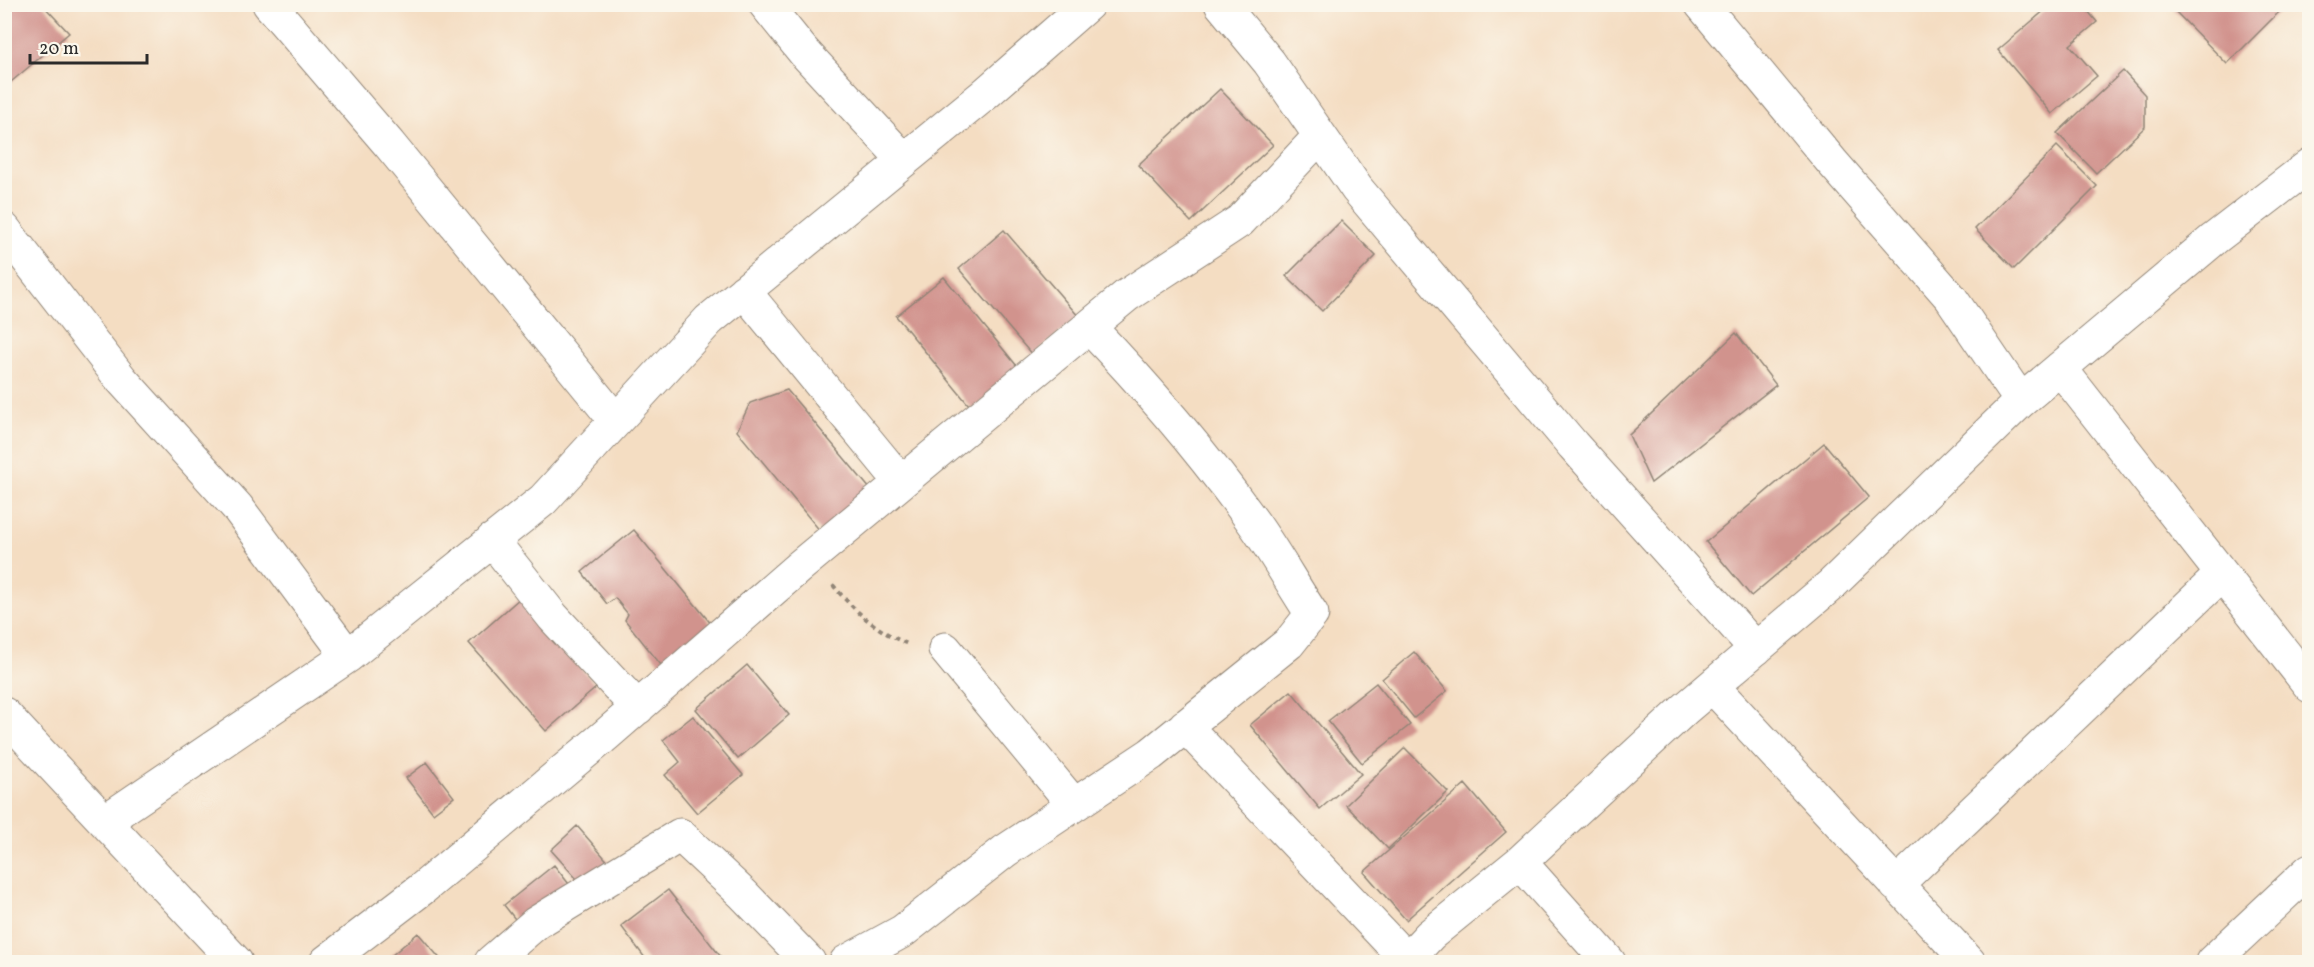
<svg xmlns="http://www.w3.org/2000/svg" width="2314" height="967" viewBox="0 0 2314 967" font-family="Vollkorn,serif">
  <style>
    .building { fill: #d1938d }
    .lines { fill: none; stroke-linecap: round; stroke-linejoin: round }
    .street-casing { stroke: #908476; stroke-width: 35 }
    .path { stroke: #908476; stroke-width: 4; stroke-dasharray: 4.5 4.5; stroke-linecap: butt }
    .street { stroke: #fff; stroke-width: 33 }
  </style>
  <rect width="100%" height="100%" fill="#fbf7ec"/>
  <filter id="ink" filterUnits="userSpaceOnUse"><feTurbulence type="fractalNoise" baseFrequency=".0167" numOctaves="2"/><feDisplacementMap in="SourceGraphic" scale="12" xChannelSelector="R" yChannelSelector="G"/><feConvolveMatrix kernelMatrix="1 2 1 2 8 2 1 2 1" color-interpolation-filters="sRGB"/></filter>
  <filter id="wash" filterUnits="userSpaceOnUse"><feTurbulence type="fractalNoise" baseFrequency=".008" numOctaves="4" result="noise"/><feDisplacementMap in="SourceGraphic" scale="24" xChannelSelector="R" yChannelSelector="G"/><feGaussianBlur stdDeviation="1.35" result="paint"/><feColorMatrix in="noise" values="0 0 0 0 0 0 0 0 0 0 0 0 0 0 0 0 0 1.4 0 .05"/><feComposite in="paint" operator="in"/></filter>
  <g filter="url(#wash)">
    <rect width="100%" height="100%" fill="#f4ddc2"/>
    <g id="blocks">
      <!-- building -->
      <path class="building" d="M 14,4 L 42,4 L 69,33 L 5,87 L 5,13 Z
        M 2052,4 L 2082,4 L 2097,22 L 2070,45 L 2097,76 L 2052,114 L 1998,50 Z
        M 2180,4 L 2287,4 L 2227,64 L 2174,10 Z
        M 2123,71 L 2145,95 L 2145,127 L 2096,173 L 2057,133 Z
        M 1220,89 L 1273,145 L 1191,222 L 1138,165 Z
        M 2057,146 L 2097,186 L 2014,269 L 1975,229 Z
        M 1341,221 L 1376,256 L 1322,311 L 1286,276 Z
        M 1004,230 L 1079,317 L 1033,356 L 959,269 Z
        M 944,277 L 1021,371 L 973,410 L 896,316 Z
        M 1736,333 L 1776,385 L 1651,483 L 1629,435 Z
        M 787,390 L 876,496 L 826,538 L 737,431 L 750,403 Z
        M 1824,443 L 1869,497 L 1751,596 L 1706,542 Z
        M 634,530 L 712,625 L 661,665 L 625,620 L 628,614 L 615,598 L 607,604 L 582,572 Z
        M 520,598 L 597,687 L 546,731 L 469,643 Z
        M 1414,652 L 1447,691 L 1414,718 L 1382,679 Z
        M 747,665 L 789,715 L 738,759 L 696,709 Z
        M 1376,683 L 1410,725 L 1362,763 L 1328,721 Z
        M 1291,691 L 1361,774 L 1320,809 L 1250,725 Z
        M 693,716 L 743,775 L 697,813 L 665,775 L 680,762 L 663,740 Z
        M 1405,748 L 1448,792 L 1388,849 L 1346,805 Z
        M 427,762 L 454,797 L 433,813 L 406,778 Z
        M 1465,784 L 1506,832 L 1406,920 L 1364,872 Z
        M 577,826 L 610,864 L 584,887 L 551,850 Z
        M 554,865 L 572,888 L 522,928 L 504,905 Z
        M 668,890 L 725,962 L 648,962 L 621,926 Z
        M 418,933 L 443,962 L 384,962 Z"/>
    </g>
  </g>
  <g filter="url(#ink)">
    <use href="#blocks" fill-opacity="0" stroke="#908476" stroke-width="1.5"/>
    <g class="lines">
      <defs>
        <path id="street" d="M 269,4 L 389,144 L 616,421
          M 765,4 L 803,51 L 904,160
          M 1221,4 L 1269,62 L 1357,189 L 1573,445 L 1756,649
          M 1701,4 L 1832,162 L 1951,298 L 2021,401
          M 4,229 L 121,379 L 237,507 L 348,656
          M 744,291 L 901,482
          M 2060,368 L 2310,686
          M 492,540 L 553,617 L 638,708
          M 945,649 L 1074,805
          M 1713,687 L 1969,962
          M 4,714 L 236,962
          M 1185,726 L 1406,959
          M 105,821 L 348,656 L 543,500 L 709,320 L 984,95 L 1088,4
          M 1520,862 L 1609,962
          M 1896,885 L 2221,575
          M 326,962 L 423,888 L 606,735 L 800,566 L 1126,296 L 1240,221 L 1320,136
          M 491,962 L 536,923 L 680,835 L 743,894 L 809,962
          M 846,962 L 903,931 L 1005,851 L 1151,754 L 1289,643 L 1312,614 C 1292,584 1274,551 1253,522 C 1203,453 1148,388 1089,327
          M 1405,962 L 1430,935 L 1520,862 L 1685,709 L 1832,584 L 2021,401 L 2214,239 L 2310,165
          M 2212,962 L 2310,870"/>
      </defs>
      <!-- street casing -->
      <use href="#street" class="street-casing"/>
      <!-- path -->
      <path class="path" d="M 833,585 C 853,610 878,632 908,644"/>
      <!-- street -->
      <use href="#street" class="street"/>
    </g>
  </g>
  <!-- margin -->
  <rect width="2314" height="967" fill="none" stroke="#fbf7ec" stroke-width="24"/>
  <!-- scale -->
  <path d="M30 54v9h117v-9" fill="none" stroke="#2b2b2b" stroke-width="3"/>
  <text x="39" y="54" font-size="18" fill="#2b2b2b" stroke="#fbf7ec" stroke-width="4.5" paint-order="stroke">20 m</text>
</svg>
